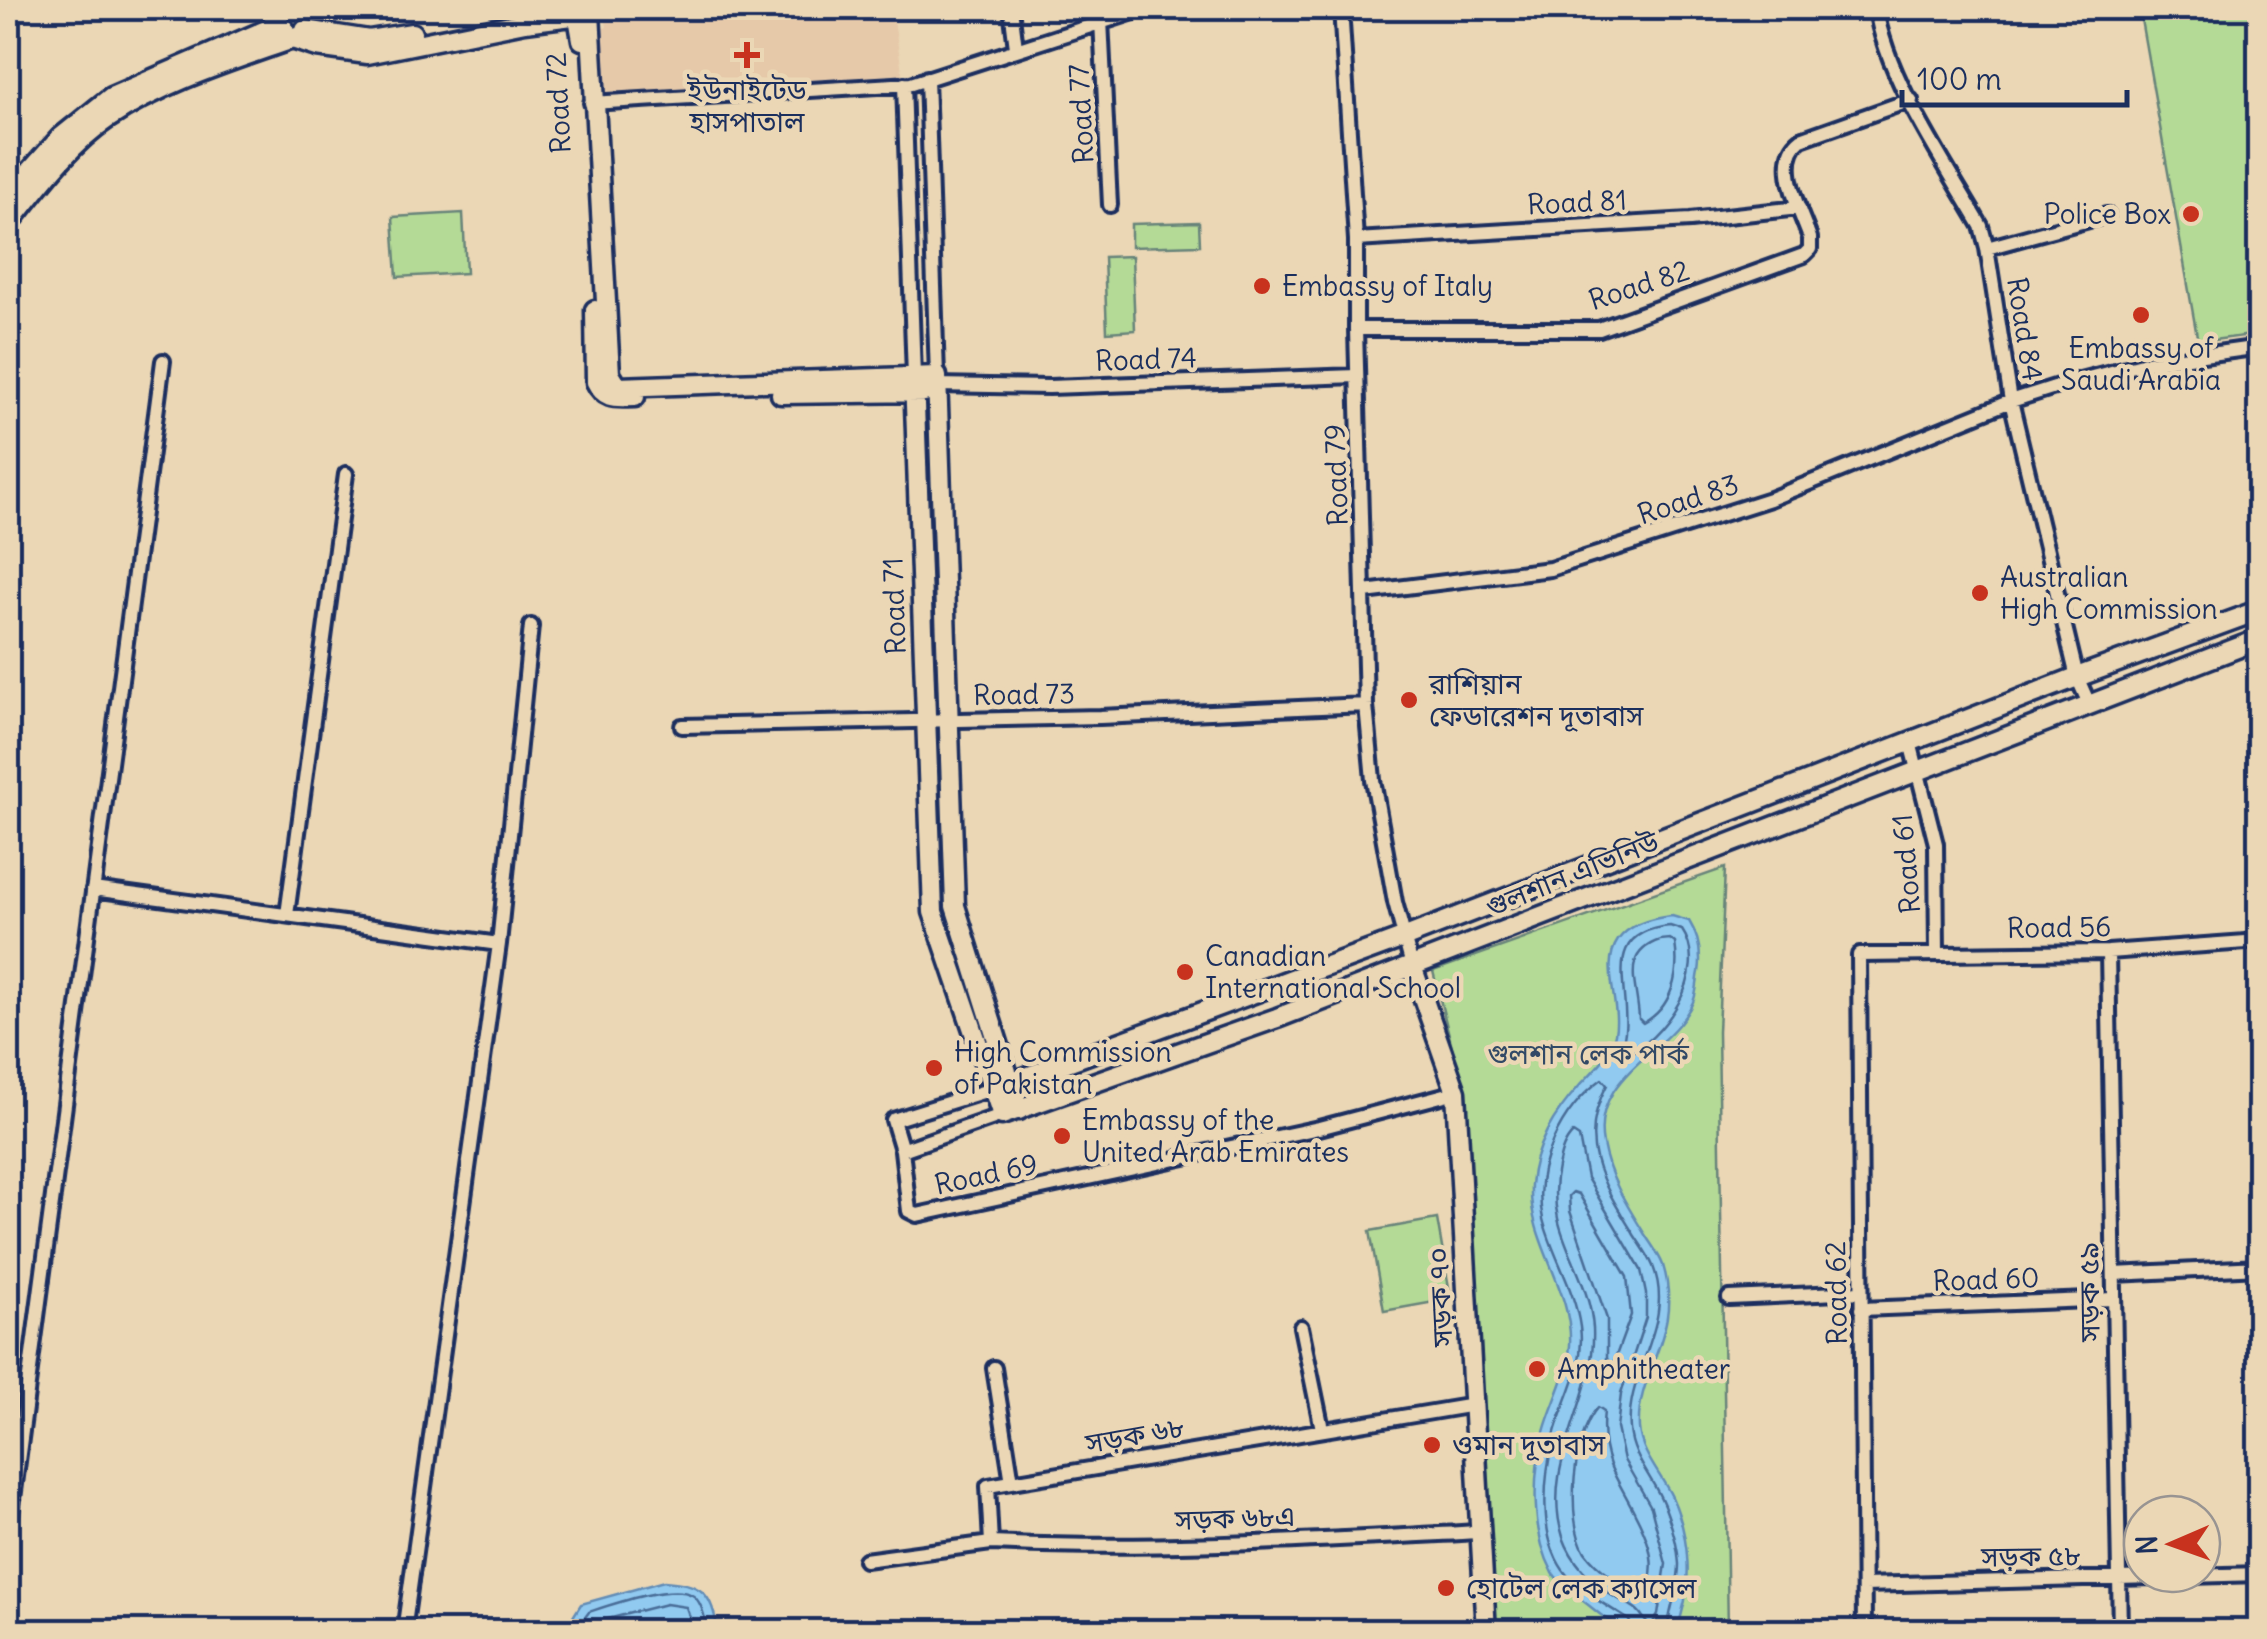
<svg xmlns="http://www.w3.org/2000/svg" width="2267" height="1639" viewBox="0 0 2267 1639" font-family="Delius,'Noto Sans Bengali',sans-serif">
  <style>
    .built { fill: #e6c9a9 }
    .green { fill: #b4da96; stroke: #68847a; stroke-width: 2.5 }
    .water { fill: #91caf0; stroke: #628cb6; stroke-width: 2.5 }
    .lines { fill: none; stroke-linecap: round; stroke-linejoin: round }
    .shore { stroke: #4a6d98; stroke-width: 2.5 }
    .street-casing { stroke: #1b2f5e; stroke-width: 20 }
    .secondary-casing { stroke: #1b2f5e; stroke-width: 25 }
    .street { stroke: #ebd7b5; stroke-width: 12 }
    .secondary { stroke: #ebd7b5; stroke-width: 18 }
    .poi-dot { fill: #c8321e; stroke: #ebd7b5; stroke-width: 4 }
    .labels { text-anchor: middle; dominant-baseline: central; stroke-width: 9; stroke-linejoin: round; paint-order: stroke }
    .poi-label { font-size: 28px; fill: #1b2f5e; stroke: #ebd7b5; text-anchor: start }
    .street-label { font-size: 28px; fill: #1b2f5e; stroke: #ebd7b5 }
    .park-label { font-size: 28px; fill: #324966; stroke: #ebd7b5 }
  </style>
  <rect width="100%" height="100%" fill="#ebd7b5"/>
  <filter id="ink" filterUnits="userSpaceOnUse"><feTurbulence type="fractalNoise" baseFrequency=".01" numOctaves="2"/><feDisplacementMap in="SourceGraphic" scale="20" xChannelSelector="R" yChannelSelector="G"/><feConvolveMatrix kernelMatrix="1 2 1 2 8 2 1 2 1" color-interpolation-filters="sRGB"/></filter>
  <g filter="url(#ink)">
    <!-- built -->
    <path class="built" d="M 604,8 L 892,8 L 903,77 L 599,95 L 593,32 L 607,27 Z"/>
    <!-- green -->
    <path class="green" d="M 2139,8 L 2259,8 L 2259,334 L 2198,342 Z
      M 463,213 L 466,273 L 397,277 L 393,217 Z
      M 1199,222 L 1200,245 L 1131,247 L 1131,224 Z
      M 1132,256 L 1135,330 L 1107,332 L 1104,257 Z
      M 1725,868 L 1718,1032 L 1728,1631 L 1495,1631 L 1463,1091 L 1433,971 Z
      M 1437,1219 L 1451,1299 L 1384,1311 L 1370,1231 Z"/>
    <!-- water -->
    <path class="water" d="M 1672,916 L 1689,921 C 1699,937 1702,953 1699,972 C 1697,981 1697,993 1693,1002 C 1671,1052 1590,1076 1603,1144 C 1609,1177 1626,1204 1644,1233 C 1650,1243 1659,1254 1663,1265 C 1684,1334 1636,1370 1639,1428 C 1641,1454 1661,1474 1672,1497 C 1690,1537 1694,1588 1676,1630 C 1647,1638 1616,1629 1592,1608 C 1580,1598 1561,1586 1553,1573 C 1531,1532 1532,1476 1544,1432 C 1552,1402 1568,1377 1570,1345 C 1573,1289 1528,1242 1531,1185 C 1534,1145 1554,1114 1580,1085 C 1592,1072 1606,1060 1612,1044 C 1626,1011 1598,969 1618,940 C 1630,923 1652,918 1672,916 Z
      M 664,1581 C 703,1584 711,1592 718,1631 L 576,1631 L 571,1620 L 581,1604 Z"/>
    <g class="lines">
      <!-- shore -->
      <path class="shore" d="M 1670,926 L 1682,930 C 1711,972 1663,1041 1623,1057 L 1620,1052 C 1641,1003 1589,933 1670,926 Z
        M 1660,940 L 1670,939 L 1675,943 C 1680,974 1672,1008 1643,1023 L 1639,1019 C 1638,985 1619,954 1660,940 Z
        M 1573,1133 L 1579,1137 L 1587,1178 L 1641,1270 L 1646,1294 L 1646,1317 L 1621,1394 L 1617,1428 L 1624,1460 L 1651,1507 L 1666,1564 L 1658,1615 L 1651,1627 C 1644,1622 1644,1616 1637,1610 C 1629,1603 1619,1600 1611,1595 C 1589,1579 1572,1562 1563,1537 C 1539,1464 1597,1399 1593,1328 C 1589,1269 1543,1232 1558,1167 C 1561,1154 1563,1143 1573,1133 Z
        M 1573,1192 L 1579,1194 L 1627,1277 L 1631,1315 L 1613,1364 L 1607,1359 L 1607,1319 L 1570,1211 L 1569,1196 Z
        M 1598,1407 L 1604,1411 C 1602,1429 1603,1447 1610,1465 C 1624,1500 1671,1555 1643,1594 C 1624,1587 1597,1569 1585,1552 C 1565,1520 1573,1434 1598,1407 Z
        M 584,1632 L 583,1620 L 589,1612 C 610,1605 672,1583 692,1595 C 702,1600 706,1621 708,1632
        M 597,1632 L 600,1621 L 666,1604 L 686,1607 L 695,1632
        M 1633,1632 L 1629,1620 C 1608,1606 1578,1591 1563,1570 C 1538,1534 1544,1476 1554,1436 C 1563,1400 1586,1367 1580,1327 C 1575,1289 1552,1255 1543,1219 C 1531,1168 1561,1109 1602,1079 L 1607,1085 C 1576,1142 1602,1183 1633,1233 C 1639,1243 1648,1254 1653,1266 C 1676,1324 1625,1372 1630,1429 C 1632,1458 1654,1479 1664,1505 C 1671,1523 1678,1545 1679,1564 C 1679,1587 1669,1610 1667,1632"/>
      <defs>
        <path id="street" d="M 1011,8 L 1016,48
          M 1341,8 L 1356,240 L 1356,329 L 1366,705 L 1373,780 L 1395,902 L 1412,966
          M 1876,8 C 1885,76 1946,165 1981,226 L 1987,248 L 2011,401 L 2077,677 L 2090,706
          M 1101,20 L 1110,205
          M 927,78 L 937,376
          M 904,84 L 914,377
          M 591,103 L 911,84 L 1140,10 L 1236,8
          M 1356,240 L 1690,220 L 1799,208
          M 1987,248 L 2107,215
          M 1356,329 L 1599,329 L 1804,255 L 1810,249 L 1810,238 C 1800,210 1773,160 1801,139 L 1911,100
          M 937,385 L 1049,387 L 1357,376
          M 1365,592 L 1550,569 L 1770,499 L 2011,401 L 2061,385 L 2146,363 L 2260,347
          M 682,726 L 1100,717 L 1366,705
          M 1910,742 L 1936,844 L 1937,953
          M 93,889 L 499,944
          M 287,915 L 346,474
          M 2108,952 L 2120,1632
          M 992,1089 L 893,1120 L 902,1150 L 909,1211 L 917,1215 L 1319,1128 L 1456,1092
          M 902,1150 L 1002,1115
          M 2114,1274 L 2260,1267
          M 1729,1298 L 1861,1292
          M 1861,1309 L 2113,1299
          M 1301,1327 L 1322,1429
          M 994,1368 L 1012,1482
          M 8,1537 L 163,361
          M 991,1543 C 1155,1551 1318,1540 1481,1532
          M 865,1560 L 991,1543 L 988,1486 L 1474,1405
          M 1864,1585 L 2260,1574
          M 404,1632 L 499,944 L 531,626
          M 1864,1632 L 1859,955 L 2108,952 L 2260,941"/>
        <path id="secondary" d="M 268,8 L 292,39 L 317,47 L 367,54 L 525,22 L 572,16 L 578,17 L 582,40
          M 585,8 L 590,13 L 610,374 L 618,387 L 937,376 L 955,906 L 1019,1110
          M 305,30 L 369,40 L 412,33
          M 8,196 L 60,138 L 111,97 L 280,24
          M 8,225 C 37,189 68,145 107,119 C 168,78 244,57 312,32
          M 595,310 L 596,382 C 605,401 618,397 635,397
          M 914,377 L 933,912 L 1002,1115 L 1277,1018 L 2260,639
          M 781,394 L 925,392
          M 1412,966 L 1456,1092 L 1486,1632
          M 1002,1086 L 1403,938 L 2077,677 L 2260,610"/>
      </defs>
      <!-- street casing -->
      <use href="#street" class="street-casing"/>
      <!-- secondary casing -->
      <use href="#secondary" class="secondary-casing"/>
      <!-- street -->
      <use href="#street" class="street"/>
      <!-- secondary -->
      <use href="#secondary" class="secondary"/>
    </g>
  </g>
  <!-- markers -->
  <g class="poi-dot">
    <path d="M742 40h10v10h10v10h-10v10h-10v-10h-10v-10h10z"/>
    <circle cx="2191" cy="214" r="10"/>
    <circle cx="1262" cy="286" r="10"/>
    <circle cx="2141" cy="315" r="10"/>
    <circle cx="1980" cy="593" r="10"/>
    <circle cx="1409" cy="700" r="10"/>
    <circle cx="1185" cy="972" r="10"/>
    <circle cx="934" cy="1068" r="10"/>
    <circle cx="1062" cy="1136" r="10"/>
    <circle cx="1537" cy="1369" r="10"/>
    <circle cx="1432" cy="1445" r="10"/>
    <circle cx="1446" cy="1588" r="10"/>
  </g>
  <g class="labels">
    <!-- poi labels -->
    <g class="poi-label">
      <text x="747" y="90" text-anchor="middle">ইউনাইটেড<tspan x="747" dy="32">হাসপাতাল</tspan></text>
      <text x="2171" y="214" text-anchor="end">Police Box</text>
      <text x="1282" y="286">Embassy of Italy</text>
      <text x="2141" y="348" text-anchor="middle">Embassy of<tspan x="2141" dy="32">Saudi Arabia</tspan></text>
      <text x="2000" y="577">Australian<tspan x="2000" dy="32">High Commission</tspan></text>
      <text x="1429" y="684">রাশিয়ান<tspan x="1429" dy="32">ফেডারেশন দূতাবাস</tspan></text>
      <text x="1205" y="956">Canadian<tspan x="1205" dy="32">International School</tspan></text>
      <text x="954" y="1052">High Commission<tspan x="954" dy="32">of Pakistan</tspan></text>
      <text x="1082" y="1120">Embassy of the<tspan x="1082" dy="32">United Arab Emirates</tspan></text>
      <text x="1557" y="1369">Amphitheater</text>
      <text x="1452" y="1445">ওমান দূতাবাস</text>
      <text x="1466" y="1588">হোটেল লেক ক্যাসেল</text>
    </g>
    <!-- street labels -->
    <g class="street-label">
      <text transform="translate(558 103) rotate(-93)">Road 72</text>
      <text transform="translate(1081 114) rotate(-93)">Road 77</text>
      <text transform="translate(1577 202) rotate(-3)">Road 81</text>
      <text transform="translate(1639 285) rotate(-18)">Road 82</text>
      <text transform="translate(2025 329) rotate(81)">Road 84</text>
      <text transform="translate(1146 359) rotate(-2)">Road 74</text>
      <text transform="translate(1336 475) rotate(-92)">Road 79</text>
      <text transform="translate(1688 499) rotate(-18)">Road 83</text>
      <text transform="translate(894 606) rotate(-92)">Road 71</text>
      <text transform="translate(1024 694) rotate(-1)">Road 73</text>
      <text transform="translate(1906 864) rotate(-95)">Road 61</text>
      <text transform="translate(1572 874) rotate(-22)">গুলশান এভিনিউ</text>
      <text transform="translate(2059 927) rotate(-1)">Road 56</text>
      <text transform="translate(986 1174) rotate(-12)">Road 69</text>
      <text transform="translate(1986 1279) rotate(-2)">Road 60</text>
      <text transform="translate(2089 1292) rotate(-91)">সড়ক ৫৯</text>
      <text transform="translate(1836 1293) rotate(-91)">Road 62</text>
      <text transform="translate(1440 1297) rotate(-93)">সড়ক ৭০</text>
      <text transform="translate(1135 1435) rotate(-10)">সড়ক ৬৮</text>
      <text transform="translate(1235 1518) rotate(-2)">সড়ক ৬৮এ</text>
      <text transform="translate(2031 1556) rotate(-1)">সড়ক ৫৮</text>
    </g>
    <!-- park labels -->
    <g class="park-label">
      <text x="1588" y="1054">গুলশান লেক পার্ক</text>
    </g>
  </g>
  <!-- margin -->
  <rect width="2267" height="1639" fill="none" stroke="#ebd7b5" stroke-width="40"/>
  <rect x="20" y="20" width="2227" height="1599" fill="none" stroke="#1b2f5e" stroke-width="4" filter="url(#ink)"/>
  <!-- north arrow -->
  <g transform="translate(2172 1544) rotate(268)"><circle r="48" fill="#ebd7b5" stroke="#989492" stroke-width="2.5"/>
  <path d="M0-8L18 38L0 25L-18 38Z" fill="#c8321e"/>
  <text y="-15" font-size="28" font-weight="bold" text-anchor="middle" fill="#1b2f5e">N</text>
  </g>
  <!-- scale -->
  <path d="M1902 90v15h225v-15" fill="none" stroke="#1b2f5e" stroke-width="5"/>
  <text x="1917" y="90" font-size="30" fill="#1b2f5e" stroke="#ebd7b5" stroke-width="8" paint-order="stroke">100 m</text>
</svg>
